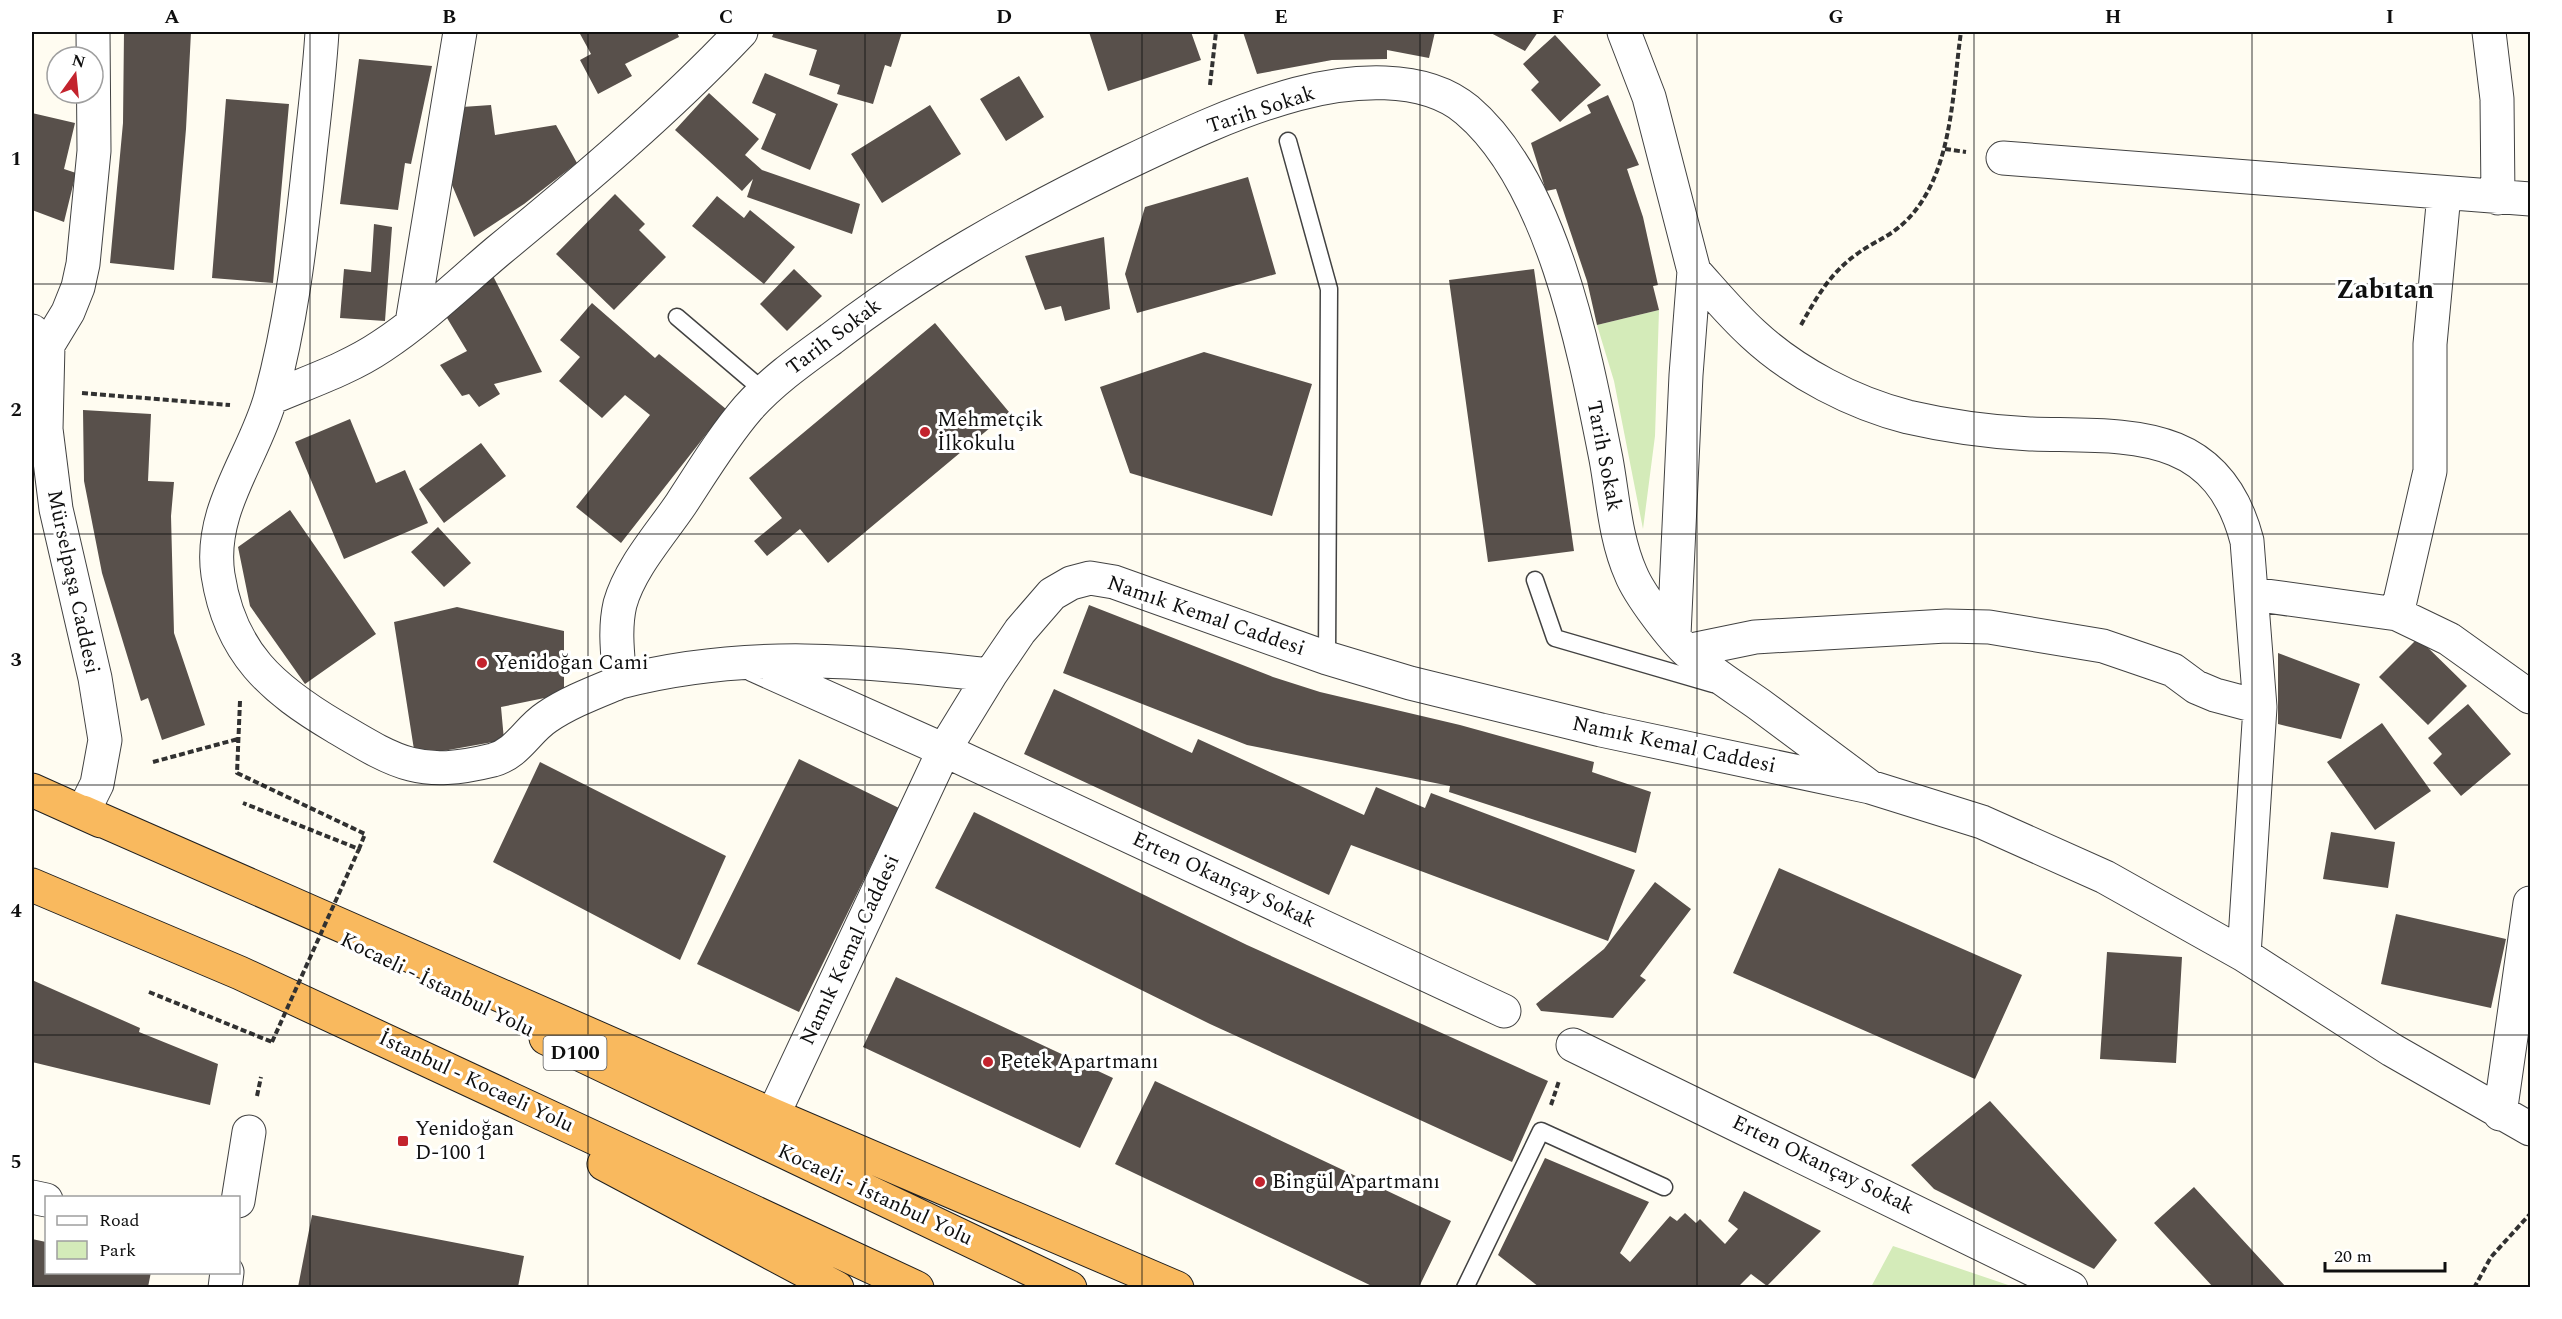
<svg xmlns="http://www.w3.org/2000/svg" width="2562" height="1319" viewBox="0 0 2562 1319" font-family="Spectral,serif">
  <style>
    .green { fill: #d4ebb9 }
    .building { fill: #58504b }
    .lines { fill: none; stroke-linecap: round; stroke-linejoin: round }
    .service-casing { stroke: #424242; stroke-width: 19 }
    .minor-casing { stroke: #424242; stroke-width: 35 }
    .tertiary-casing { stroke: #424242; stroke-width: 35 }
    .trunk-casing { stroke: #202020; stroke-width: 35 }
    .path { stroke: #313131; stroke-width: 4; stroke-dasharray: 6 3; stroke-linecap: butt }
    .service { stroke: #fff; stroke-width: 16 }
    .minor { stroke: #fff; stroke-width: 33 }
    .tertiary { stroke: #fff; stroke-width: 33 }
    .trunk { stroke: #f9b95e; stroke-width: 33 }
    .path-bridge { stroke: #313131; stroke-width: 4; stroke-dasharray: 6 3; stroke-linecap: butt }
    .grid { fill: none; stroke: #0f0f0f; stroke-width: 1.5; stroke-opacity: 0.55 }
    .poi-dot { fill: #c3232d; stroke: #fff; stroke-width: 2 }
    .labels { text-anchor: middle; dominant-baseline: central; stroke-width: 6; stroke-linejoin: round; paint-order: stroke }
    .shield { fill: #fff; stroke: #575757; stroke-width: 1.5 }
    .shield-label { font-size: 20px; font-weight: bold; fill: #0f0f0f }
    .street-label { font-size: 21px; fill: #0f0f0f; stroke: #fff }
    .poi-label { font-size: 21px; fill: #0f0f0f; stroke: #fff; text-anchor: start }
    .district-label { font-size: 27px; font-weight: bold; fill: #0f0f0f; stroke: #fff }
    .neatline { fill: none; stroke: #0f0f0f; stroke-width: 2 }
    .grid-label { font-size: 20px; text-anchor: middle; font-weight: bold; fill: #0f0f0f }
  </style>
  <rect width="100%" height="100%" fill="#fffcf1"/>
  <!-- green -->
  <path class="green" d="M 1659,310 L 1655,436 L 1643,529 L 1614,381 L 1597,325 Z
    M 1893,1246 L 2014,1287 L 1871,1287 Z"/>
  <!-- building -->
  <path class="building" d="M 124,32 L 191,32 L 186,129 L 174,270 L 110,263 L 123,123 Z
    M 579,32 L 677,32 L 679,37 L 625,64 L 632,76 L 598,94 L 580,60 L 591,54 Z
    M 774,32 L 902,32 L 891,67 L 885,65 L 873,104 L 837,94 L 840,85 L 809,75 L 817,50 L 772,37 Z
    M 1089,32 L 1191,32 L 1201,60 L 1108,91 Z
    M 1243,32 L 1435,32 L 1429,58 L 1387,50 L 1387,59 L 1332,60 L 1257,74 Z
    M 1489,32 L 1538,32 L 1525,51 Z
    M 1555,35 L 1601,85 L 1560,122 L 1531,90 L 1539,82 L 1523,64 Z
    M 359,59 L 432,66 L 411,164 L 405,163 L 398,210 L 340,204 Z
    M 765,73 L 838,104 L 810,170 L 761,149 L 776,114 L 752,103 Z
    M 1019,76 L 1044,117 L 1006,141 L 980,99 Z
    M 709,93 L 759,139 L 745,155 L 762,170 L 860,204 L 852,234 L 747,197 L 753,179 L 742,191 L 675,130 Z
    M 1608,95 L 1639,165 L 1627,169 L 1643,217 L 1658,285 L 1653,286 L 1659,310 L 1597,325 L 1587,281 L 1556,189 L 1546,191 L 1531,143 L 1591,113 L 1587,105 Z
    M 226,99 L 289,104 L 273,283 L 212,278 Z
    M 491,105 L 495,135 L 556,125 L 577,163 L 524,204 L 474,237 L 452,185 L 462,107 Z
    M 930,105 L 961,154 L 882,203 L 851,154 Z
    M 32,113 L 75,123 L 64,169 L 76,173 L 64,222 L 32,210 Z
    M 1248,177 L 1276,274 L 1137,313 L 1125,274 L 1145,207 Z
    M 615,194 L 645,224 L 639,230 L 666,257 L 614,310 L 556,254 Z
    M 717,196 L 744,218 L 750,210 L 795,247 L 764,284 L 692,226 Z
    M 374,224 L 392,227 L 385,321 L 340,318 L 344,269 L 371,272 Z
    M 1104,237 L 1110,309 L 1065,321 L 1061,306 L 1045,310 L 1025,256 Z
    M 794,269 L 822,296 L 787,331 L 760,304 Z
    M 1534,269 L 1574,551 L 1488,562 L 1449,280 Z
    M 492,274 L 542,372 L 494,384 L 500,394 L 479,407 L 469,394 L 462,396 L 440,365 L 467,351 L 444,313 Z
    M 592,303 L 655,358 L 659,354 L 726,409 L 621,543 L 576,507 L 650,415 L 625,395 L 602,418 L 559,381 L 580,357 L 560,340 Z
    M 935,323 L 1009,412 L 828,563 L 800,529 L 767,556 L 754,541 L 782,518 L 749,478 Z
    M 1204,352 L 1312,384 L 1272,516 L 1130,473 L 1100,387 Z
    M 83,410 L 151,414 L 148,481 L 174,482 L 171,516 L 174,633 L 205,725 L 162,740 L 148,698 L 141,701 L 102,573 L 84,481 Z
    M 350,419 L 376,483 L 405,470 L 428,523 L 344,559 L 295,442 Z
    M 481,443 L 506,476 L 444,523 L 419,489 Z
    M 290,510 L 376,634 L 305,684 L 250,606 L 238,547 Z
    M 438,527 L 471,563 L 444,587 L 411,552 Z
    M 1089,605 L 1273,677 L 1320,692 L 1460,725 L 1594,762 L 1592,772 L 1651,792 L 1636,853 L 1449,792 L 1450,786 L 1247,745 L 1063,673 Z
    M 457,607 L 564,631 L 564,694 L 501,707 L 504,740 L 415,756 L 394,622 Z
    M 2418,638 L 2467,686 L 2428,725 L 2379,677 Z
    M 2278,653 L 2360,684 L 2341,739 L 2278,724 Z
    M 1054,689 L 1192,753 L 1198,739 L 1364,815 L 1376,787 L 1425,808 L 1431,793 L 1635,870 L 1608,941 L 1351,845 L 1329,895 L 1024,754 Z
    M 2468,704 L 2511,754 L 2461,796 L 2433,763 L 2442,754 L 2428,738 Z
    M 2382,723 L 2431,791 L 2375,830 L 2327,762 Z
    M 799,759 L 899,808 L 799,1012 L 697,964 Z
    M 540,762 L 726,856 L 680,960 L 493,862 Z
    M 974,812 L 1247,945 L 1548,1081 L 1512,1162 L 1210,1024 L 935,888 Z
    M 2331,832 L 2395,842 L 2388,888 L 2323,879 Z
    M 1779,868 L 2022,975 L 1975,1079 L 1733,973 Z
    M 1655,882 L 1691,909 L 1640,976 L 1646,980 L 1613,1018 L 1541,1011 L 1536,1004 L 1604,949 Z
    M 2396,914 L 2506,939 L 2491,1008 L 2381,984 Z
    M 2107,952 L 2182,957 L 2176,1063 L 2100,1059 Z
    M 896,977 L 1113,1078 L 1080,1148 L 863,1047 Z
    M 32,980 L 140,1028 L 139,1032 L 218,1064 L 210,1105 L 32,1062 Z
    M 1155,1081 L 1451,1221 L 1419,1287 L 1374,1287 L 1115,1164 Z
    M 1990,1101 L 2117,1240 L 2094,1269 L 1934,1189 L 1911,1165 Z
    M 1545,1158 L 1649,1202 L 1620,1253 L 1630,1262 L 1670,1216 L 1677,1221 L 1685,1213 L 1696,1223 L 1700,1219 L 1725,1244 L 1738,1229 L 1728,1221 L 1744,1191 L 1821,1231 L 1767,1286 L 1751,1274 L 1738,1287 L 1539,1287 L 1498,1255 Z
    M 2194,1187 L 2286,1287 L 2213,1287 L 2154,1223 Z
    M 312,1215 L 524,1256 L 518,1287 L 298,1287 Z
    M 32,1239 L 46,1242 L 46,1272 L 151,1272 L 148,1287 L 32,1287 Z"/>
  <g class="lines">
    <defs>
      <path id="service" d="M 1288,141 L 1329,289 L 1327,658
        M 677,317 L 765,392
        M 1535,580 L 1555,638 L 1713,684
        M 1465,1288 L 1541,1131 L 1664,1187"/>
      <path id="minor" d="M 322,32 C 319,82 312,132 307,182 C 299,254 290,326 271,396 C 255,456 208,509 218,575 C 230,653 272,689 336,727 C 398,764 420,778 493,760 C 518,753 527,730 547,717 C 569,702 596,692 620,682
        M 1624,32 L 1649,97 L 1694,271 L 1686,375 L 1674,635
        M 2489,32 L 2497,99 L 2498,198
        M 2003,158 L 2530,199
        M 1694,271 C 1713,292 1732,315 1753,334 C 1795,373 1853,403 1908,417 C 1947,426 1990,432 2030,434 C 2126,437 2217,425 2247,541 L 2260,707 L 2244,955
        M 412,323 L 460,32
        M 271,398 C 308,382 348,369 382,346 C 423,319 460,283 498,251 C 582,182 666,111 741,32
        M 2252,594 L 2397,614 L 2449,639 L 2530,697
        M 2397,614 L 2430,471 L 2430,344 L 2444,194
        M 1687,651 L 1755,637 L 1946,626 L 1989,627 L 2103,646 L 2173,670 L 2196,687 L 2215,695 L 2260,707
        M 754,665 L 944,750 L 1504,1011
        M 990,675 C 863,661 746,649 620,682 C 618,656 614,630 620,604 C 630,568 660,535 681,504 C 702,472 723,437 748,408 C 772,381 802,360 831,339 C 919,271 1016,217 1116,168 C 1175,140 1234,111 1297,94 C 1349,80 1423,73 1467,110 C 1553,183 1585,353 1606,459 C 1613,497 1615,538 1631,574 C 1639,594 1672,638 1689,653 C 1710,672 1736,688 1760,705 C 1796,732 1833,759 1870,787
        M 83,812 L 97,784 L 105,740 L 95,678 L 56,509 L 46,429 L 48,345 L 68,312 L 78,287 L 83,264 L 94,151 L 93,32
        M 1573,1045 L 2071,1288
        M 2500,1114 L 2530,903
        M 773,1115 L 944,750 L 990,675 L 1020,631 L 1052,594 L 1071,583 L 1090,578 L 1114,582 L 1327,658 L 1410,683 L 1601,730 L 1870,787 L 1982,822 L 2105,877 L 2244,955 L 2392,1050 L 2530,1129
        M 32,1197 L 46,1200
        M 238,1201 L 249,1132
        M 225,1288 L 227,1272"/>
      <path id="tertiary" d="M 32,331 L 48,345"/>
      <path id="trunk" d="M 32,790 L 101,821
        M 83,812 L 773,1115 L 1177,1288
        M 32,885 L 240,973 L 917,1288
        M 546,1038 L 1070,1288
        M 604,1164 L 837,1288"/>
    </defs>
    <!-- service casing -->
    <use href="#service" class="service-casing"/>
    <!-- minor casing -->
    <use href="#minor" class="minor-casing"/>
    <!-- tertiary casing -->
    <use href="#tertiary" class="tertiary-casing"/>
    <!-- trunk casing -->
    <use href="#trunk" class="trunk-casing"/>
    <!-- path -->
    <path class="path" d="M 1210,85 L 1216,32
      M 1945,149 L 1966,152
      M 1801,325 C 1816,298 1831,272 1857,254 C 1876,240 1887,239 1906,221 C 1953,174 1952,94 1961,32
      M 82,393 L 230,405
      M 240,701 L 237,773 L 365,834 L 359,849 L 243,803
      M 153,762 L 238,739
      M 149,992 L 272,1042
      M 257,1096 L 261,1077
      M 1551,1105 L 1559,1081
      M 2474,1288 L 2491,1257 L 2530,1214"/>
    <!-- service -->
    <use href="#service" class="service"/>
    <!-- minor -->
    <use href="#minor" class="minor"/>
    <!-- tertiary -->
    <use href="#tertiary" class="tertiary"/>
    <!-- trunk -->
    <use href="#trunk" class="trunk"/>
    <!-- path-bridge -->
    <path class="path-bridge" d="M 272,1042 L 359,849"/>
  </g>
  <!-- grid -->
  <path class="grid" d="M 310,32 L 310,1288M 588,32 L 588,1288M 865,32 L 865,1288M 1142,32 L 1142,1288M 1420,32 L 1420,1288M 1697,32 L 1697,1288M 1974,32 L 1974,1288M 2252,32 L 2252,1288M 32,284 L 2530,284M 32,534 L 2530,534M 32,785 L 2530,785M 32,1035 L 2530,1035"/>
  <!-- markers -->
  <g class="poi-dot">
    <circle cx="925" cy="432" r="6"/>
    <circle cx="482" cy="663" r="6"/>
    <circle cx="988" cy="1062" r="6"/>
    <rect x="397" y="1135" width="12" height="12" rx="3"/>
    <circle cx="1260" cy="1182" r="6"/>
  </g>
  <g class="labels">
    <!-- shield labels -->
    <rect class="shield" x="543.5" y="1036" width="63" height="34" rx="4.5"/>
    <g class="shield-label">
      <text x="575" y="1053">D100</text>
    </g>
    <!-- street labels -->
    <g class="street-label">
      <text transform="translate(1261 110) rotate(-18)">Tarih Sokak</text>
      <text transform="translate(834 337) rotate(-37)">Tarih Sokak</text>
      <text transform="translate(1604 456) rotate(79)">Tarih Sokak</text>
      <text transform="translate(73 582) rotate(78)">Mürselpaşa Caddesi</text>
      <text transform="translate(1206 616) rotate(19)">Namık Kemal Caddesi</text>
      <text transform="translate(1674 745) rotate(12)">Namık Kemal Caddesi</text>
      <text transform="translate(1224 880) rotate(25)">Erten Okançay Sokak</text>
      <text transform="translate(850 950) rotate(-65)">Namık Kemal Caddesi</text>
      <text transform="translate(437 985) rotate(26)">Kocaeli - İstanbul Yolu</text>
      <text transform="translate(476 1082) rotate(25)">İstanbul - Kocaeli Yolu</text>
      <text transform="translate(1823 1165) rotate(26)">Erten Okançay Sokak</text>
      <text transform="translate(875 1195) rotate(25)">Kocaeli - İstanbul Yolu</text>
    </g>
    <!-- poi labels -->
    <g class="poi-label">
      <text x="937" y="420">Mehmetçik<tspan x="937" dy="24">İlkokulu</tspan></text>
      <text x="494" y="663">Yenidoğan Cami</text>
      <text x="1000" y="1062">Petek Apartmanı</text>
      <text x="415" y="1129">Yenidoğan<tspan x="415" dy="24">D-100 1</tspan></text>
      <text x="1272" y="1182">Bingül Apartmanı</text>
    </g>
    <!-- district labels -->
    <g class="district-label">
      <text x="2385" y="290">Zabıtan</text>
    </g>
  </g>
  <!-- border -->
  <rect width="2562" height="1319" fill="none" stroke="#ffffff" stroke-width="66"/>
  <!-- legend -->
  <rect x="45" y="1196" width="195" height="78" fill="#ffffff" stroke="#9f9f9f" stroke-width="1.5"/>
  <rect x="57" y="1216" width="30" height="9" fill="#ffffff" stroke="#9f9f9f" stroke-width="1.5"/>
  <text x="99" y="1226" font-size="18" fill="#0f0f0f">Road</text>
  <rect x="57" y="1241" width="30" height="18" fill="#d4ebb9" stroke="#9f9f9f" stroke-width="1.5"/>
  <text x="99" y="1256" font-size="18" fill="#0f0f0f">Park</text>
  <!-- north arrow -->
  <g transform="translate(75 75) rotate(15)"><circle r="28" fill="#ffffff" stroke="#9f9f9f" stroke-width="1.5"/>
  <path d="M0-4.5L10 22L0 15L-10 22Z" fill="#c3232d"/>
  <text y="-9" font-size="16" font-weight="bold" text-anchor="middle" fill="#0f0f0f">N</text>
  </g>
  <!-- scale -->
  <path d="M2325 1262v9h120v-9" fill="none" stroke="#0f0f0f" stroke-width="3"/>
  <text x="2334" y="1262" font-size="18" fill="#0f0f0f" stroke="#ffffff" stroke-width="4.5" paint-order="stroke">20 m</text>
  <rect x="33" y="33" width="2496" height="1253" class="neatline"/>
  <g class="grid-label">
    <text x="172" y="23">A</text>
    <text x="449" y="23">B</text>
    <text x="726" y="23">C</text>
    <text x="1004" y="23">D</text>
    <text x="1281" y="23">E</text>
    <text x="1558" y="23">F</text>
    <text x="1836" y="23">G</text>
    <text x="2113" y="23">H</text>
    <text x="2390" y="23">I</text>
    <text x="16" y="165">1</text>
    <text x="16" y="416">2</text>
    <text x="16" y="666">3</text>
    <text x="16" y="917">4</text>
    <text x="16" y="1168">5</text>
  </g>
</svg>
